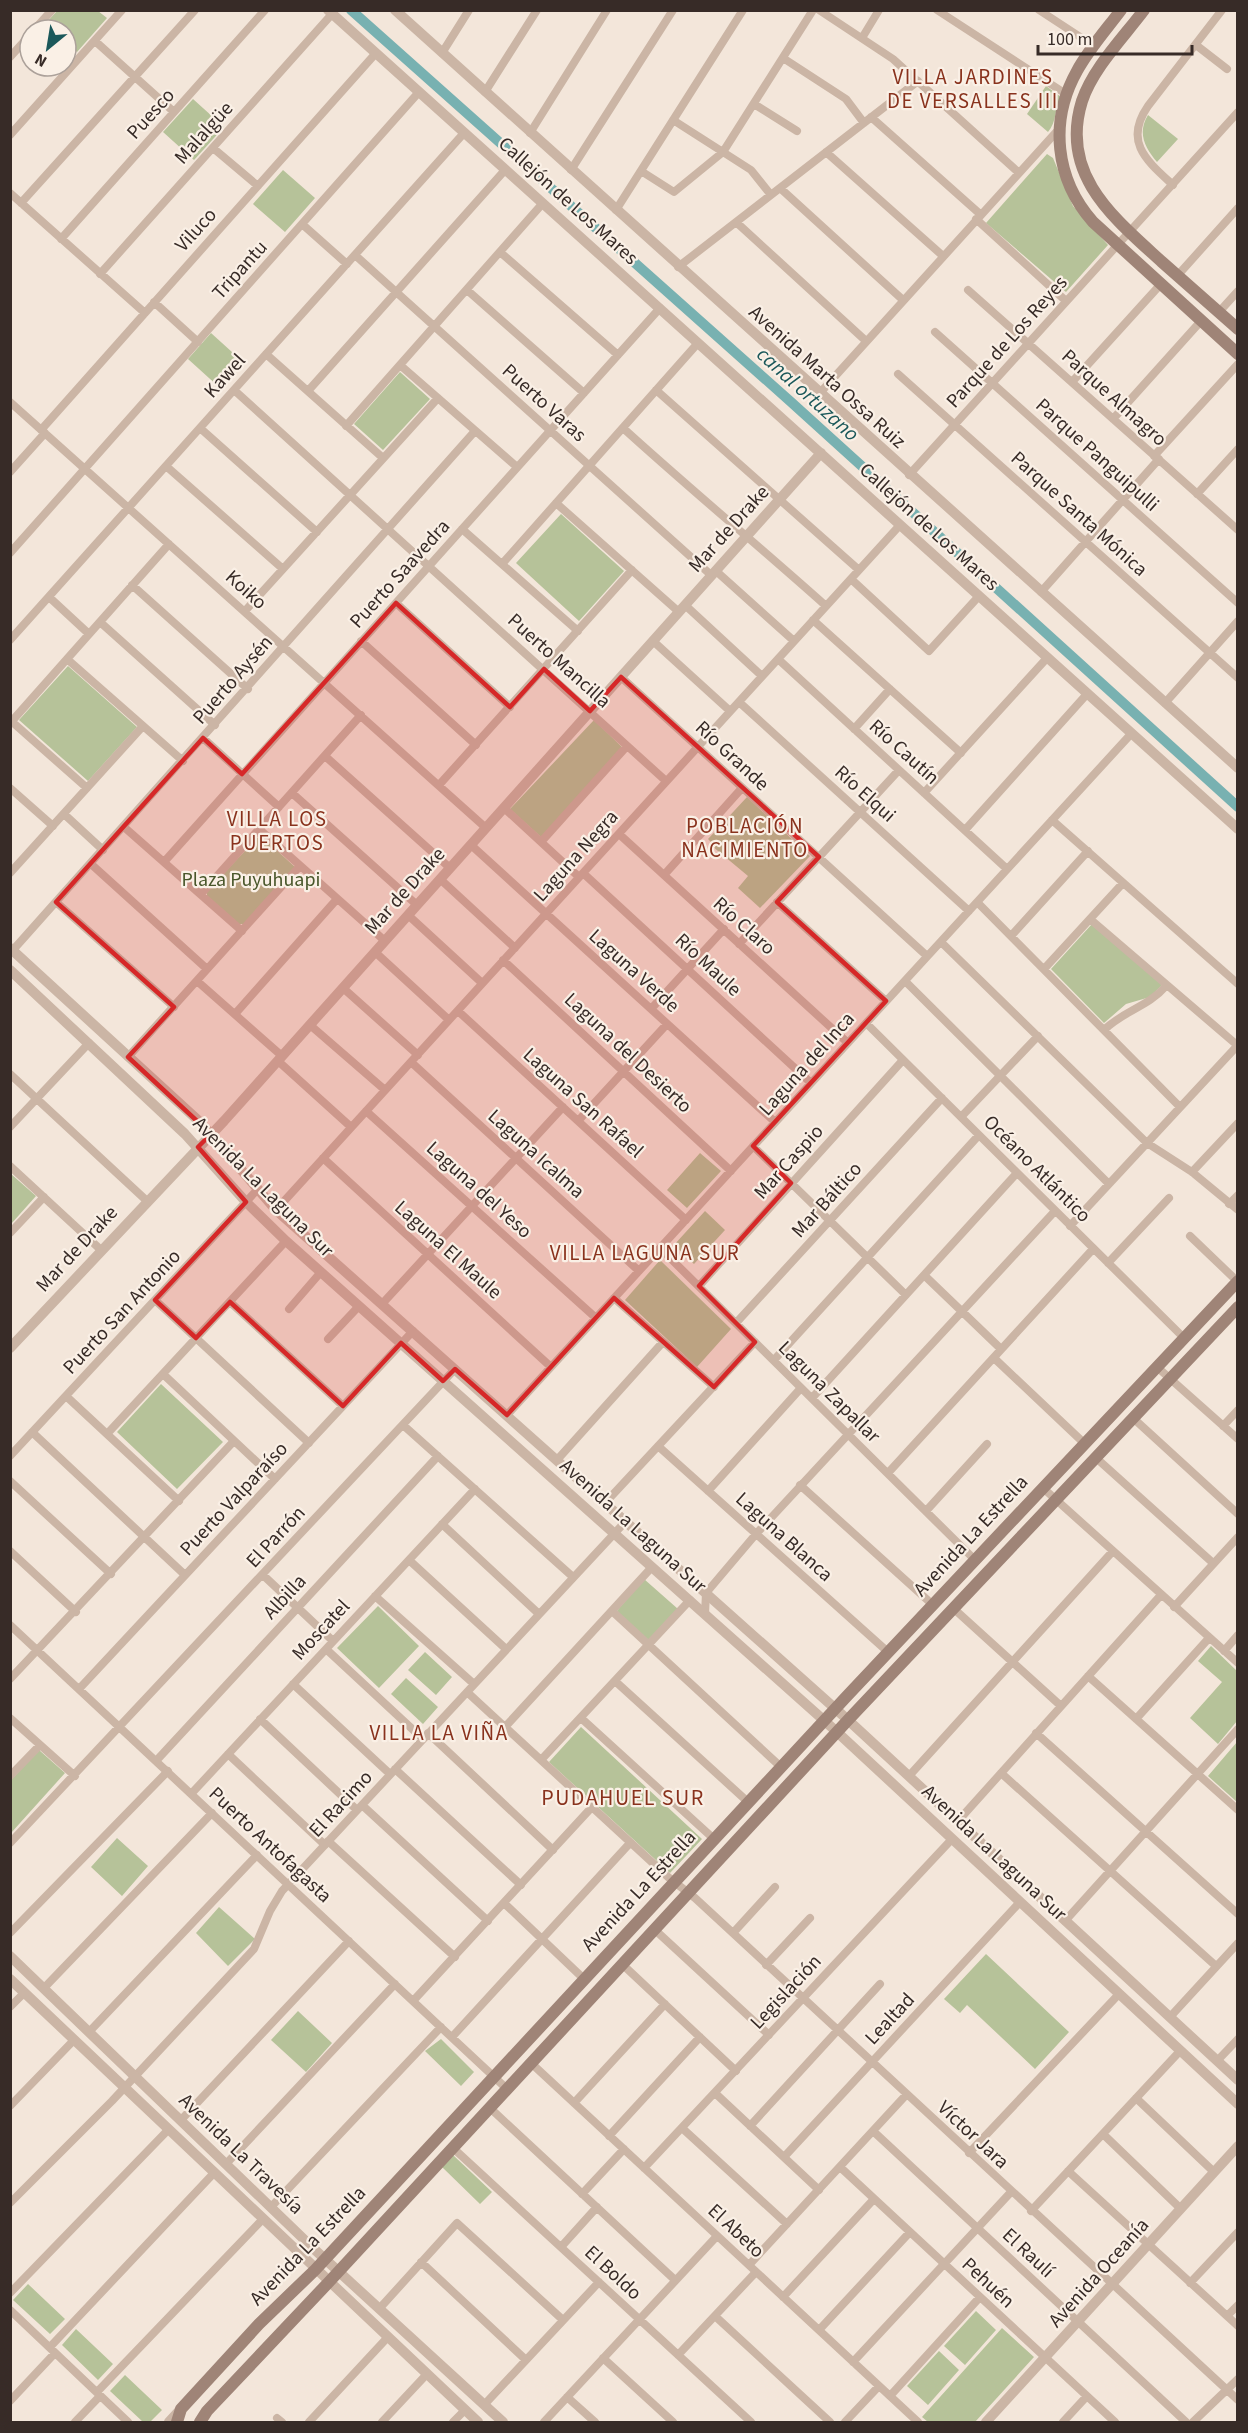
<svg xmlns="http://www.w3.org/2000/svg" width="1248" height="2433" viewBox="0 0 1248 2433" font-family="'Source Sans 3',sans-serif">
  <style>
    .green { fill: #b6c299 }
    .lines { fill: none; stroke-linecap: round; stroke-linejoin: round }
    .canal { stroke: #78b1b1; stroke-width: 10 }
    .minor { stroke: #cbb5a5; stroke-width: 8 }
    .tertiary { stroke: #cbb5a5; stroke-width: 10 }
    .secondary { stroke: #9f8477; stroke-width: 12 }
    .marked { fill: #d62828; fill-opacity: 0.2; stroke: #d62828; stroke-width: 4.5; stroke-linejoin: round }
    .labels { text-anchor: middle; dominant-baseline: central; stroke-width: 4.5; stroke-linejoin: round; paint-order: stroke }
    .street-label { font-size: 20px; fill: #372b27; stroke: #faf0e6 }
    .park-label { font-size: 20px; fill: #48562a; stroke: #faf0e6 }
    .neighbourhood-label { font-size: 21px; letter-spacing: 1.5px; fill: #89321d; stroke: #faf0e6 }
    .water-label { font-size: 21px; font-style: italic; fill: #1b585a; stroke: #faf0e6 }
    .quarter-label { font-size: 22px; letter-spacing: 1.5px; fill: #89321d; stroke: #faf0e6 }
  </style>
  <rect width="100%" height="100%" fill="#f3e6da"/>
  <!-- green -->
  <path class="green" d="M 57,11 L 98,11 L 107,18 L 77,52 L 66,42 L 66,30 L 52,30 L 45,24 Z
    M 1046,86 L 1061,97 C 1054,109 1057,122 1048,132 L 1027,114 Z
    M 193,99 L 224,127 L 194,160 L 163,132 Z
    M 1148,115 L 1178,139 L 1157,162 C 1145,148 1137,133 1148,115 Z
    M 1047,154 L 1053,158 L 1073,206 L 1108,245 L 1066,292 L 986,223 Z
    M 283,170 L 315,198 L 285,232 L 253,204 Z
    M 211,333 L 243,362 L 220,388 L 188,359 Z
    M 400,372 L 430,399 L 383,450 L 354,424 Z
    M 561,514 L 624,571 L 579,621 L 516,563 Z
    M 68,666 L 137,727 L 88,781 L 19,720 Z
    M 594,720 L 623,748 L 541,837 L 510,809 Z
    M 747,797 L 810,856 L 760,908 L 738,888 L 748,876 L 712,846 L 713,844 L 708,839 Z
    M 260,835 L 295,867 L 244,924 L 239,924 L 207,896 L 207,891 Z
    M 1092,924 L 1162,985 L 1150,997 L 1126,1004 L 1104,1023 L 1051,969 Z
    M 700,1153 L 721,1171 L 687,1208 L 667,1190 Z
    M 11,1174 L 36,1196 L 11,1224 Z
    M 705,1211 L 725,1230 L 694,1264 L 674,1245 Z
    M 660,1260 L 731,1329 L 697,1367 L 625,1300 Z
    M 161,1384 L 223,1442 L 177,1489 L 117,1432 Z
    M 644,1579 L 678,1609 L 649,1641 L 616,1612 Z
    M 378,1606 L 419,1646 L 379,1688 L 337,1648 Z
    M 1211,1646 L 1237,1671 L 1237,1721 L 1218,1744 L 1190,1718 L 1222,1682 L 1198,1661 Z
    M 425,1652 L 452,1677 L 436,1695 L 408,1670 Z
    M 406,1678 L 438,1707 L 423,1724 L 391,1694 Z
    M 581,1727 L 702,1839 L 670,1873 L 549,1762 Z
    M 1237,1742 L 1237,1802 L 1208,1776 Z
    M 39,1750 L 65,1773 L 11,1833 L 10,1781 Z
    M 117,1838 L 148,1866 L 122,1896 L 91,1867 Z
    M 219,1907 L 255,1939 L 228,1966 L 196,1933 Z
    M 986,1954 L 1069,2032 L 1035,2069 L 967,2005 L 960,2013 L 944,1999 Z
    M 298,2011 L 332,2043 L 306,2072 L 271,2040 Z
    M 441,2039 L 474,2072 L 461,2086 L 425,2051 Z
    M 453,2155 L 492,2192 L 480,2204 L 442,2167 Z
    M 28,2284 L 65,2319 L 50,2334 L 13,2300 Z
    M 976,2311 L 996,2330 L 965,2365 L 944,2346 Z
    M 1002,2328 L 1034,2357 L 975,2422 L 928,2422 L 922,2417 Z
    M 76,2329 L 113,2364 L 98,2380 L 62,2345 Z
    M 939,2351 L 959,2370 L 928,2405 L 907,2386 Z
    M 125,2375 L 162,2410 L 150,2422 L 143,2422 L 110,2391 Z"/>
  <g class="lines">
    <!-- canal -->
    <path class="canal" d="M 351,10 L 791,402 L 1238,807"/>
    <!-- minor -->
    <path class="minor" d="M 819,10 L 893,59 L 1018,172
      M 937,10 L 1066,94
      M 1039,10 L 1094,46
      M 34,30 L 52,10
      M 862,38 L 879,10
      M 95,41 L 174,112
      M 1196,45 L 1227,69
      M 442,53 L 469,10
      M 10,57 L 30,35
      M 783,58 L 846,99 L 864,123
      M 485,92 L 537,10
      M 754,104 L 797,131
      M 871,117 L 980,214
      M 673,120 L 751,170 L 771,195
      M 530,133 L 607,10
      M 10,135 L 122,10
      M 213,148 L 258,186
      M 826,152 L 943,256
      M 571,170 L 673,10
      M 641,171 L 674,192 L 723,152 L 813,10
      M 1173,185 C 1147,161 1123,142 1148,106 L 1222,10
      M 780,188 L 903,300
      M 10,193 L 145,313
      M 21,203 L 195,10
      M 616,210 L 743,10
      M 976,219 L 1066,301
      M 736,222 L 866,341
      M 302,224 L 347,264
      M 61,239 L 265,10
      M 500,252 L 618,355
      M 355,255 L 711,575
      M 678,267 L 918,81
      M 100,274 L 332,14
      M 1178,275 L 1238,208
      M 467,290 L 584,393
      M 968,290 L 1238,530
      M 154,302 L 198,342
      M 1219,312 L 1238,291
      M 935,332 L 1238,603
      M 266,354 L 383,458
      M 400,365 L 517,467
      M 898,374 L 1238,678
      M 1072,382 L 1160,285
      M 234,390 L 666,781
      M 656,390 L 859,570
      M 308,391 L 505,170
      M 819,394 L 1059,129
      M 10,402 L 486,828
      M 1113,419 L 1201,321
      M 346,426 L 543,203
      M 200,428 L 317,532
      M 623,428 C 690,489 759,546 826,606
      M 41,430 L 376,53
      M 1154,456 L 1238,364
      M 166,466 L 283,569
      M 10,472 L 45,433
      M 909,475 L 1238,112
      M 1197,494 L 1238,449
      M 556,503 L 679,612
      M 462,529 L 578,631
      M 10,553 L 419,92
      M 502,564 L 698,343
      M 716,571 L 794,641
      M 851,579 L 929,651 L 979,596
      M 132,585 L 248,689
      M 1041,592 L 1159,459
      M 49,597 L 89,634
      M 396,603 L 510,707
      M 685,605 L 762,676
      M 245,611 L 438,398
      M 813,620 L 961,753
      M 100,622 L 215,725
      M 10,640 L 464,133
      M 361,641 L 476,745
      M 653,641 L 730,711
      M 67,659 L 183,761
      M 778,659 L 1007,869
      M 621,677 L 927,956
      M 739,702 L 969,911
      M 1165,703 L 1238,621
      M 10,720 L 87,788
      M 12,721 L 169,544
      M 854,729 L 890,689
      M 203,738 L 279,807
      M 325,756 L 450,868
      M 439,785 L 632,570
      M 10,788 L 53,826
      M 292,793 L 417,905
      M 924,793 L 1047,658
      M 504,808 L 579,877
      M 64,814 L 103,850
      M 1052,820 L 1238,984
      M 124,827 L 242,931
      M 259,829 L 385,941
      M 965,830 L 1087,694
      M 619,834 L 848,1043
      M 541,842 L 627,746
      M 471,845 L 775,1122
      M 164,862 L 660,308
      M 91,864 L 207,969
      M 10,873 L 143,726
      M 583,873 L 811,1083
      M 664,875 L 742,788
      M 440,879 L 515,948
      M 201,894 L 361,715
      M 56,902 L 174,1007
      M 777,902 L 886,1001
      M 977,902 L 1180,1107
      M 408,915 L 482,983
      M 1090,919 L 1237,1045
      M 1011,936 L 1088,851
      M 941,942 L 1147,1143 L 1192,1172 L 1238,1210
      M 739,944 L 899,770
      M 13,950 L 475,431
      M 375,952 L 449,1020
      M 503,960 L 731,1171
      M 1044,969 L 1123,883
      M 197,981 L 282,1056
      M 905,981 L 1109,1184
      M 343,988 L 418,1055
      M 651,1009 L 724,929
      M 458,1011 L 686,1220
      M 235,1014 L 337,899
      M 866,1023 L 1184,1338
      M 310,1025 L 385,1090
      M 1104,1030 C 1126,1009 1147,1008 1167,985
      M 128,1057 L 300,866
      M 278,1061 L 351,1127
      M 411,1062 L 639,1271
      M 10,1074 L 147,1201
      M 366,1111 L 596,1318
      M 961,1117 L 1038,1036
      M 578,1121 L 667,1024
      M 10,1127 L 89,1043
      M 753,1146 L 906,1295
      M 323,1158 L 551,1367
      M 10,1166 L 101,1250
      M 1192,1172 L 1238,1123
      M 1229,1204 L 1238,1195
      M 276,1210 L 900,525
      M 1070,1226 L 1238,1045
      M 10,1233 L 44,1197
      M 1190,1236 L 1237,1281
      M 660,1248 L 975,1560
      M 1108,1263 L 1169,1198
      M 924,1275 L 1001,1349
      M 699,1286 L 903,1060
      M 614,1298 L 714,1387
      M 155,1300 L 309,1443
      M 230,1302 L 343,1406
      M 382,1304 L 563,1107
      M 289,1309 L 321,1272
      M 736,1323 L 942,1098
      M 328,1339 L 359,1306
      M 994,1358 L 1085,1444
      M 774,1360 L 979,1135
      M 1157,1367 L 1238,1439
      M 163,1374 L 275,1479
      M 66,1396 L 179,1501
      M 812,1398 L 1017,1173
      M 507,1415 L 1131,734
      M 1133,1418 L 1238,1514
      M 403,1425 L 573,1577
      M 1223,1426 L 1238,1410
      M 32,1432 L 185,1575
      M 107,1434 L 286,1241
      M 658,1446 L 888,1652
      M 10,1456 L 257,1190
      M 1095,1457 L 1213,1563
      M 557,1460 L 663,1342
      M 888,1473 L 1093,1249
      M 10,1481 L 111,1574
      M 800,1485 L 933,1605
      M 1043,1488 L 1238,1663
      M 708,1491 L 801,1388
      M 605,1503 L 755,1342
      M 926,1511 L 987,1444
      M 442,1524 L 539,1614
      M 10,1551 L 76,1612
      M 409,1560 L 506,1649
      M 263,1575 L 333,1641
      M 375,1596 L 474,1684
      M 1174,1607 L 1238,1537
      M 953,1608 L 1061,1706
      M 612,1611 L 781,1767
      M 705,1614 L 706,1593 L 756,1534 L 1055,1211
      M 10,1625 L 507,2089
      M 326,1649 L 423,1739
      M 1224,1651 L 1238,1635
      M 1088,1676 L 1238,1810
      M 10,1679 L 234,1441
      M 615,1681 L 748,1802
      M 293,1684 L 390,1774
      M 79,1689 L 413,1331
      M 467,1692 L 668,1877 L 695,1898 L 1238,2400
      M 10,1718 L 75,1776
      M 581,1718 L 714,1839
      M 260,1719 L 357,1810
      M 1136,1719 L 1209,1638
      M 505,1727 L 652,1567
      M 428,1733 L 553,1850
      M 1036,1733 L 1238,1914
      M 228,1754 L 325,1845
      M 541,1760 L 690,1600
      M 156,1761 L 438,1456
      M 395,1769 L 521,1885
      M 1001,1773 L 1216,1966
      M 10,1776 L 40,1745
      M 909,1776 L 1113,1551
      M 191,1794 L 475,1489
      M 362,1805 L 488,1921
      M 958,1821 L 1161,1595
      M 328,1841 L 455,1957
      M 10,1843 L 455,1369
      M 504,1903 L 584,1979
      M 1065,1921 L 1238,1729
      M 654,1929 L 769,2035
      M 10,1933 L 168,1771
      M 733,1933 L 775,1887
      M 622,1964 L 736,2071
      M 766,1965 L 810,1918
      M 44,1988 L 212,1813
      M 413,2001 L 592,1807
      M 10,2007 L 24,1993
      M 1170,2017 L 1238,1943
      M 89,2032 L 257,1855
      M 452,2037 L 630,1843
      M 1217,2061 L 1238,2039
      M 531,2063 L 918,2422
      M 715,2093 L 819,2190
      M 1136,2098 L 1214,2172
      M 574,2103 L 665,2004
      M 10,2106 L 74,2040
      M 490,2108 L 675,2280
      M 181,2120 L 349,1941
      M 750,2126 L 880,1984
      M 682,2128 L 787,2224
      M 873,2131 L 1186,2422
      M 1103,2134 L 1181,2209
      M 609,2136 L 700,2037
      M 453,2148 L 751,2422
      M 969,2153 L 1119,1994
      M 784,2157 L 1020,1902
      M 226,2164 L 395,1984
      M 840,2167 L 1115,2422
      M 644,2168 L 952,1839
      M 1068,2171 L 1238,2326
      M 582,2194 L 624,2149
      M 10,2203 L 112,2101 L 254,1949 L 270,1911 L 282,1891 L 626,1521
      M 271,2207 L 441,2027
      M 1031,2211 L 1180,2051
      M 561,2247 L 597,2207
      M 421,2262 L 526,2360
      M 749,2265 L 906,2095
      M 1190,2283 L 1238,2232
      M 10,2293 L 168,2130
      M 783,2297 L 874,2199
      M 379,2309 L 457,2223 L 563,2320
      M 10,2310 L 128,2422
      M 715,2316 L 830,2422
      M 1227,2316 L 1238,2305
      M 819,2330 L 910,2232
      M 50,2347 L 213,2174
      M 678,2355 L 756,2272
      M 603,2358 L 673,2422
      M 853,2362 L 1011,2192
      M 97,2392 L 262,2220
      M 890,2396 L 980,2297
      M 567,2397 L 595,2422
      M 10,2401 L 55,2353
      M 484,2405 L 599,2282
      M 277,2418 L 282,2422
      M 75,2422 L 100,2396
      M 309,2422 L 387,2338
      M 382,2422 L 426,2375
      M 453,2422 L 465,2410
      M 544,2422 L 717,2236
      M 845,2422 L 879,2386
      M 1063,2422 L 1087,2396
      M 1193,2422 L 1238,2379"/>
    <!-- tertiary -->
    <path class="tertiary" d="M 328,10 L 1238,829
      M 395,10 L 1238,768
      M 10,948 L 201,1123 L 276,1210 L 848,1720 L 1238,2080
      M 10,970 L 185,1134 L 246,1202 L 286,1241 L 837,1732 L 1238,2104
      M 10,1348 L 224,1121 L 821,453
      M 10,1956 L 314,2249 L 503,2422
      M 10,1979 L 478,2422
      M 169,2422 L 181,2409
      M 986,2422 L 1238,2146"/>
    <!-- secondary -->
    <path class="secondary" d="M 1121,10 C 1106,30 1089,49 1077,71 C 1049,121 1055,179 1093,222 L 1238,354
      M 1144,10 C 1123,38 1093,68 1082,101 C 1059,175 1114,218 1162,262 C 1187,284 1212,306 1238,329
      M 177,2422 L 181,2409 L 259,2324 L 315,2270 L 847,1696 L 1238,1281
      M 200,2422 L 207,2411 L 328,2283 L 848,1720 L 1238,1307"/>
  </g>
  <!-- marked area -->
  <path class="marked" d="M 396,603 L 510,707 L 544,669 L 590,711 L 621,677 L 819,857 L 777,902 L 886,1001 L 753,1146 L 791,1183 L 699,1286 L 755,1342 L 714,1387 L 614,1298 L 507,1415 L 455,1369 L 443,1381 L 401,1343 L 343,1406 L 230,1302 L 196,1338 L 155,1300 L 246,1202 L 198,1147 L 211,1134 L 128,1057 L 174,1007 L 56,902 L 203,738 L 242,774 Z"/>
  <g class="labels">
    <!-- street labels -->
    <g class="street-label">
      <text transform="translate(151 114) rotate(-48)">Puesco</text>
      <text transform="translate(204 133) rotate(-48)">Malalgüe</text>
      <text transform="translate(568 201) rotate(42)">Callejón de Los Mares</text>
      <text transform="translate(196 230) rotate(-48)">Viluco</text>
      <text transform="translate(240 270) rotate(-48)">Tripantu</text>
      <text transform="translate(1007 342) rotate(-48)">Parque de Los Reyes</text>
      <text transform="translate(225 376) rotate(-48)">Kawel</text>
      <text transform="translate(827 377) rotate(42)">Avenida Marta Ossa Ruiz</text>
      <text transform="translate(1114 398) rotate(42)">Parque Almagro</text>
      <text transform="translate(544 403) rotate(42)">Puerto Varas</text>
      <text transform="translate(1097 455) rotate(42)">Parque Panguipulli</text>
      <text transform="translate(1079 514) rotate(42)">Parque Santa Mónica</text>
      <text transform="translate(929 527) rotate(42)">Callejón de Los Mares</text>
      <text transform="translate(729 529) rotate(-48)">Mar de Drake</text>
      <text transform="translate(400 574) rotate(-48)">Puerto Saavedra</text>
      <text transform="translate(246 590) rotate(42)">Koiko</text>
      <text transform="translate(559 661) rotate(42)">Puerto Mancilla</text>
      <text transform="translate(233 680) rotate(-49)">Puerto Aysén</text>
      <text transform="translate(904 752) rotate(42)">Río Cautín</text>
      <text transform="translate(732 756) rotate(43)">Río Grande</text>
      <text transform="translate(865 794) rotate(42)">Río Elqui</text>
      <text transform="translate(576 856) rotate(-48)">Laguna Negra</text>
      <text transform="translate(405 891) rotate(-48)">Mar de Drake</text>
      <text transform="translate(744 926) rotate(42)">Río Claro</text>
      <text transform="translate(708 965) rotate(43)">Río Maule</text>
      <text transform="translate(634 971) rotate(42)">Laguna Verde</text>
      <text transform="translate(628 1053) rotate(43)">Laguna del Desierto</text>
      <text transform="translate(807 1064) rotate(-48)">Laguna del Inca</text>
      <text transform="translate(583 1103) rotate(42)">Laguna San Rafael</text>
      <text transform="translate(536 1154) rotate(42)">Laguna Icalma</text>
      <text transform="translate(789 1162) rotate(-48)">Mar Caspio</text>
      <text transform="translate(1037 1169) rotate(45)">Océano Atlántico</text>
      <text transform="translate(263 1187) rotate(45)">Avenida La Laguna Sur</text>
      <text transform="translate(479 1190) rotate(42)">Laguna del Yeso</text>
      <text transform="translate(827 1200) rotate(-48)">Mar Báltico</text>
      <text transform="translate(77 1249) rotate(-47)">Mar de Drake</text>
      <text transform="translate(448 1250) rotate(42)">Laguna El Maule</text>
      <text transform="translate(122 1312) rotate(-47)">Puerto San Antonio</text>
      <text transform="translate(829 1392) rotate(45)">Laguna Zapallar</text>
      <text transform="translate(234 1499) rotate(-47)">Puerto Valparaíso</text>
      <text transform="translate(633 1526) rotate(42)">Avenida La Laguna Sur</text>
      <text transform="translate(971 1536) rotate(-47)">Avenida La Estrella</text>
      <text transform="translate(276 1537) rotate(-47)">El Parrón</text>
      <text transform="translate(784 1537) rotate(42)">Laguna Blanca</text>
      <text transform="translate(285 1597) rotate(-47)">Albilla</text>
      <text transform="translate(321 1630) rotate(-47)">Moscatel</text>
      <text transform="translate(341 1804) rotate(-47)">El Racimo</text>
      <text transform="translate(270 1845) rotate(43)">Puerto Antofagasta</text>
      <text transform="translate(994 1853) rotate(43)">Avenida La Laguna Sur</text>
      <text transform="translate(639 1891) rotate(-47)">Avenida La Estrella</text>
      <text transform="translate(786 1992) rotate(-47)">Legislación</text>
      <text transform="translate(890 2019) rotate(-47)">Lealtad</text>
      <text transform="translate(973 2135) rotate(43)">Víctor Jara</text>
      <text transform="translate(241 2154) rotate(44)">Avenida La Travesía</text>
      <text transform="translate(736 2231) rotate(43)">El Abeto</text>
      <text transform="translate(308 2246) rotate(-46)">Avenida La Estrella</text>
      <text transform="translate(1028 2253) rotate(43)">El Raulí</text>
      <text transform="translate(613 2273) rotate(43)">El Boldo</text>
      <text transform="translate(1099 2273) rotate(-48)">Avenida Oceanía</text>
      <text transform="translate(988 2283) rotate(43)">Pehuén</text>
    </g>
    <!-- park labels -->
    <g class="park-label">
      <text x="251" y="880">Plaza Puyuhuapi</text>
    </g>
    <!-- neighbourhood labels -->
    <g class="neighbourhood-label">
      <text x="973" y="77">VILLA JARDINES<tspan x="973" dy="24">DE VERSALLES III</tspan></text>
      <text x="277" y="819">VILLA LOS<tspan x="277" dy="24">PUERTOS</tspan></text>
      <text x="745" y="826">POBLACIÓN<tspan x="745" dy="24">NACIMIENTO</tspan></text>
      <text x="645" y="1253">VILLA LAGUNA SUR</text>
      <text x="439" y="1733">VILLA LA VIÑA</text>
    </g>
    <!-- water labels -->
    <g class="water-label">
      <text transform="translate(808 394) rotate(42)">canal ortuzano</text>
    </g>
    <!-- quarter labels -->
    <g class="quarter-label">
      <text x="623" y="1798">PUDAHUEL SUR</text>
    </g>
  </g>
  <!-- border -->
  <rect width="1248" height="2433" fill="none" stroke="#372b27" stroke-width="24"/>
  <!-- north arrow -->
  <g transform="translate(48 48) rotate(210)"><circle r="28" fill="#faf0e6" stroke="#aca19a" stroke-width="1.5"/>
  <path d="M0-4.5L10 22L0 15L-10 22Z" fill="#1b585a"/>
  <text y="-9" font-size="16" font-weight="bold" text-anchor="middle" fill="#372b27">N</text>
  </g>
  <!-- scale -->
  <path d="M1038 45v9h154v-9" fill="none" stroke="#372b27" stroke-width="3"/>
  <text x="1047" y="45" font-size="18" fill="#372b27" stroke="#faf0e6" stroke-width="4.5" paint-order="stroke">100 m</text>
</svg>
